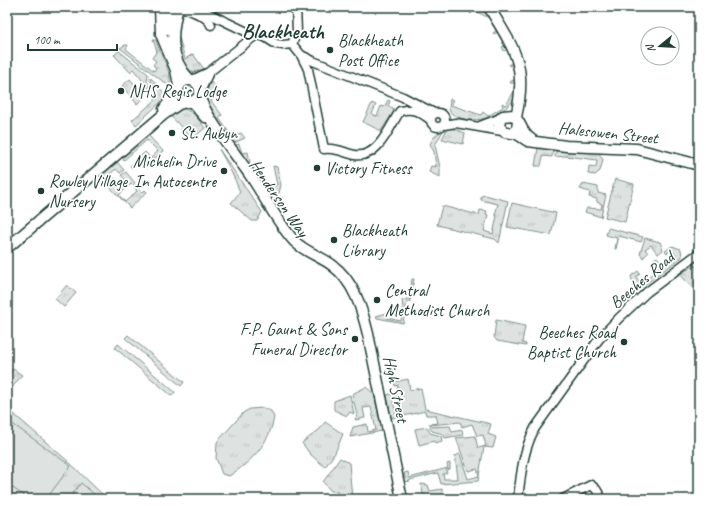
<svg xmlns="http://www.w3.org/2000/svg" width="706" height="506" viewBox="0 0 706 506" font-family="Caveat,sans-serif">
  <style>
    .grass { fill: url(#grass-tufts); stroke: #7e908b }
    .forest { fill: url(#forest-crowns); stroke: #7e908b }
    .garden { fill: url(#garden-dots); stroke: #7e908b }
    .pitch { fill: #dee3e2; stroke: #7e908b }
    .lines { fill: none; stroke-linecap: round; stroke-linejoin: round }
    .minor-casing { stroke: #1f3d34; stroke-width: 11 }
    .major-casing { stroke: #1f3d34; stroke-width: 13 }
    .minor { stroke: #fff; stroke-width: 8 }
    .major { stroke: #fff; stroke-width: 10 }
    .poi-dot { fill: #1f3d34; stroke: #fff; stroke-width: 1.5 }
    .labels { text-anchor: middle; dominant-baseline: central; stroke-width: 3.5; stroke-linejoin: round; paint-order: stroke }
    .poi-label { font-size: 17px; fill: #1f3d34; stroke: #fff; text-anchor: start }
    .street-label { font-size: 17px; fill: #1f3d34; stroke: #fff }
    .district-label { font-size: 21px; font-weight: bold; fill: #1f3d34; stroke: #fff }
  </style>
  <defs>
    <pattern id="grass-tufts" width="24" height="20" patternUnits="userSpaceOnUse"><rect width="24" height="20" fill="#dee3e2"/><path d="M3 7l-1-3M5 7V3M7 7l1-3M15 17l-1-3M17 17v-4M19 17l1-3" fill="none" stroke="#bec4c2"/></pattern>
    <pattern id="forest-crowns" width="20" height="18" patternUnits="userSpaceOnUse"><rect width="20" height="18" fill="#dee3e2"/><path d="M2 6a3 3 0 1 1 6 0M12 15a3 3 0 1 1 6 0" fill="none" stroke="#bec4c2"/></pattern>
    <pattern id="garden-dots" width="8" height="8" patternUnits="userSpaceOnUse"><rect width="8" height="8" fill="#dee3e2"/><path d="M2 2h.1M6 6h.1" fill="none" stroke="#bec4c2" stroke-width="1.8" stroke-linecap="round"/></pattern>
  </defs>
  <rect width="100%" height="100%" fill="#fff"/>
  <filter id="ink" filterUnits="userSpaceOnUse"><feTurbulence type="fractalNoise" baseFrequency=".025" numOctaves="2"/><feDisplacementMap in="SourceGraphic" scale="8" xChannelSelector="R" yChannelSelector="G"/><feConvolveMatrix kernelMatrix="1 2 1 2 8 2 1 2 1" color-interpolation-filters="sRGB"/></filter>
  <g filter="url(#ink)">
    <!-- grass -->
    <path class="grass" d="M 470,7 L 489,14 L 517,66 L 515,97 C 505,114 481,124 461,118 C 455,116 451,115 449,109 L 450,99 L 453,100 L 451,105 L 481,115 L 483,112 L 488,116 L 503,107 L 502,103 L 505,105 C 511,99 514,91 515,83 L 510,83 L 511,81 L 515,80 L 513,65 L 509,66 L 509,64 L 513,63 L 508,49 L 504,51 L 502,47 L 506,45 L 498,32 L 494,34 L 493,33 L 497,30 L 489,18 L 473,10 L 471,14 L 468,11 Z
      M 179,37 L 185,59 L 193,54 L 204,69 L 192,72 C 180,63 178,52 179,37 Z
      M 119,51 L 148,74 L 147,81 L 153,93 L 133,69 L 130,72 L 114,55 Z
      M 150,77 L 166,95 L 165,98 L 136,125 L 132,120 L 158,98 L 156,96 L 156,91 L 150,80 Z
      M 130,79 L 145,97 L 137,104 L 122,86 Z
      M 211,82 L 215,87 L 209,93 L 213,98 L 211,101 L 222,115 L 219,118 L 230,134 L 234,132 L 235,135 L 241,133 L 245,138 L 234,143 L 230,139 C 219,123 198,102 211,82 Z
      M 388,100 L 390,101 L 388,106 L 393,108 L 394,111 L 381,131 L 363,122 L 372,103 L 376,105 L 372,114 L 377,116 L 381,106 L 384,107 Z
      M 181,107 L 193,113 L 205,128 L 192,139 L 169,114 Z
      M 448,127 L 465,133 L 463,144 L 442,139 Z
      M 444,129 L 435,145 L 440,167 L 440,177 L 429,172 L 431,166 L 436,167 L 434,152 L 430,144 L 434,137 Z
      M 148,135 L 163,151 L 144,168 L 139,163 L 132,168 L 130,166 L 145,152 L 151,158 L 158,151 L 147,140 L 124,160 L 122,157 Z
      M 239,144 L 242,153 L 248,152 L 250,162 L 248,163 L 250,166 L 253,165 L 254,170 L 256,170 L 258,178 L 262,177 L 265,187 L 268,187 L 270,191 L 274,190 L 273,186 L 277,185 L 273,166 L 277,167 L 281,185 L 279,193 L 273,196 L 268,194 L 235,145 Z
      M 538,148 L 553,150 L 552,157 L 543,156 L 541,166 L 535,166 Z
      M 219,149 L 262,212 L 257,221 L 252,221 L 231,203 L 240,192 C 234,176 227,164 219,149 Z
      M 556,151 L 599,153 L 603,160 L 600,171 L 595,175 L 588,174 L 589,166 L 596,167 L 597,160 L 566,156 L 555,157 Z
      M 117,162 L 124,170 L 120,173 L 116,169 L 110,174 L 122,187 L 127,182 L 121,175 L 126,172 L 135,183 L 133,185 L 131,184 L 119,195 L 125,202 L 137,191 L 134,187 L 136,185 L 143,192 L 145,190 L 147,192 L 130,208 L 99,176 L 113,163 Z
      M 615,179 L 634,184 L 625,222 L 605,217 Z
      M 583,184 L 598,187 L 598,193 L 606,195 L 601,217 L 585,212 L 587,208 L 601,209 L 602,204 L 597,202 L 597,199 L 589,197 L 590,192 L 580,189 Z
      M 485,195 L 508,201 L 499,243 L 495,239 L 437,225 L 442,206 L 479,215 L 480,210 L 487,211 L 486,214 L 488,215 L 484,231 L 493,234 L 497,216 L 495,215 L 498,204 L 481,200 L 481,196 Z
      M 512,203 L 556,213 L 551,235 L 507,227 Z
      M 608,228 L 643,237 L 641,242 L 619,236 L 616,249 L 615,249 L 617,238 L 606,235 Z
      M 645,238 L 660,242 L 663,250 L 658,254 L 651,245 L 645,249 L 648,253 L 643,258 L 640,254 Z
      M 672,246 L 681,249 L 682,257 L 639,289 L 632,280 L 631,276 L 638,271 L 640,274 L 636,277 L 640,283 L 659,269 L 653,260 L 657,257 L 664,265 L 676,256 L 672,250 L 667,253 L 665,251 Z
      M 412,279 L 414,279 L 410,302 L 407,302 L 403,323 L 377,318 L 376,316 L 387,313 L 387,318 L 401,321 L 403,309 L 402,300 L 409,299 Z
      M 67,285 L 76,293 L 64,307 L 55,299 Z
      M 496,320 L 525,326 L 522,343 L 526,344 L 526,346 L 497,341 L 494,337 Z
      M 128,335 L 184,382 L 181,386 L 125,338 Z
      M 118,344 L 175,392 L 172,396 L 115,348 Z
      M 13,369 L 22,375 L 7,394 L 7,375 Z
      M 408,379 L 410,390 L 421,388 L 425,409 L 491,424 L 488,434 L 496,437 L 493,448 L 484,447 L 478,481 L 441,484 L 438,473 L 410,480 L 410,481 L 406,482 L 404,473 L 408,472 L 409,478 L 448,468 L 447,464 L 450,463 L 450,469 L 446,470 L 447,473 L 443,474 L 444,479 L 458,479 L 455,456 L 460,454 L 468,479 L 479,476 L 477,469 L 468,471 L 456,438 L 475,436 L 478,448 L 486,446 L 483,435 L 477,436 L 472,424 L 462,427 L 460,422 L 431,425 L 429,424 L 438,423 L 436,415 L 426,415 L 425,411 L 404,416 L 399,395 L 392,397 L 397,417 L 391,418 L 387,395 L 397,393 L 398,385 L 395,386 L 394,382 Z
      M 366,387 L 374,394 L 382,431 L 350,437 L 353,427 L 367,424 L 368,432 L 376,430 L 371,407 L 363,408 L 365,418 L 355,420 L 357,415 L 352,394 Z
      M 350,395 L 354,414 L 350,412 L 347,416 L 334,410 L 334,401 Z
      M 7,408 L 70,463 L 107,499 L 7,499 Z
      M 263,408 L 271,411 L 274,417 C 270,443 251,462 229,476 L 222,474 L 216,458 L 217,442 L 244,412 L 250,409 Z
      M 325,422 L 343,434 L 335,453 L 325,467 L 310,454 L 302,443 L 320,429 Z
      M 450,426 L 452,432 L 462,430 L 463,435 L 445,438 L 443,434 L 432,431 L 429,427 Z
      M 427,427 L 430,433 L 441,436 L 442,441 L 435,443 L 434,441 L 419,445 L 415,429 Z
      M 340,458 L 349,463 L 352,499 L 337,499 L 337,491 L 331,491 L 323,482 Z
      M 421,484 L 428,485 L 430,491 L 442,489 L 443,498 L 424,499 Z"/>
    <!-- forest -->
    <path class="forest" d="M 153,40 L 156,40 C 160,56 172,69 170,87 L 120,48 L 125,45 L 128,45 L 126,49 L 154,71 L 156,68 L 153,65 L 156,61 L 152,58 L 157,51 Z
      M 695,265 L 699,271 L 699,296 L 680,274 Z"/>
    <!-- garden -->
    <path class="garden" d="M181 90a8 8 0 1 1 16 0a8 8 0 1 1-16 0Z"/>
    <!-- pitch -->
    <path class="pitch" d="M 7,420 L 71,466 L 46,499 L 29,499 L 7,484 Z
      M 81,483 L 100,499 L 68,499 Z"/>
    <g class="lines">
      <defs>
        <path id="minor" d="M 181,7 C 190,11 208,15 211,25
          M 195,7 L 245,31 L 265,37 L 276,44 L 283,45 L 292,44 L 297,32 L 296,7
          M 292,44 L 301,55 L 313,61 L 403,97 L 434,113
          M 301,55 L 308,69 L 324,149 C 335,147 345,153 355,155 C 378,159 390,126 400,111 C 413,107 420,112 431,120
          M 192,80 L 209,72 L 256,35
          M 201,90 L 209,72
          M431 120a7 7 0 1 1 14 0a7 7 0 1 1-14 0Z
          M 444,125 L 456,123 L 502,131
          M 480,126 L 501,118
          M 518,499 C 521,473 523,451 535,428 L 599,339 L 619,318 L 647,292 L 699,253
          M 563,499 L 591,485 L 596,489 L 602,499"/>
        <path id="major" d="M 160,7 L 161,34 L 176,70 L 179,85
          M 178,7 C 171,33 169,58 189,79
          M 489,7 C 514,49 528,65 516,117
          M 167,29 L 169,7
          M178 91a11 11 0 1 1 22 0a11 11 0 1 1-22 0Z
          M 199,96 C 211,126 234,151 252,178 C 266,199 277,222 294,241 C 305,252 320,256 332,265 C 354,281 362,309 368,334 L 402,499
          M 192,102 L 205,117
          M 164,109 L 178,90
          M 518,121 L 517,129 L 512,133 L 505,132 L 499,127 L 500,119 L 503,116 L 513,115 C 521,121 521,133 531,139
          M 514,132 L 528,141 L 566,146 L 637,149 L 699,165
          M 7,248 L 163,115 L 179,104 L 187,102"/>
      </defs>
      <!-- minor casing -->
      <use href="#minor" class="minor-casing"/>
      <!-- major casing -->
      <use href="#major" class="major-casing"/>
      <!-- minor -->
      <use href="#minor" class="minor"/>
      <!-- major -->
      <use href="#major" class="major"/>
    </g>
  </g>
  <!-- markers -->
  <g class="poi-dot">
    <circle cx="330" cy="50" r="4"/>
    <circle cx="121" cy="91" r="4"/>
    <circle cx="172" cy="133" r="4"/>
    <circle cx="317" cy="168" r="4"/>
    <circle cx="224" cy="171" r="4"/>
    <circle cx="41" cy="191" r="4"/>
    <circle cx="334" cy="240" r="4"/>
    <circle cx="377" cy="300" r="4"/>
    <circle cx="355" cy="339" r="4"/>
    <circle cx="624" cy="342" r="4"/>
  </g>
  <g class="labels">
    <!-- poi labels -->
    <g class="poi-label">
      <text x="338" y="40">Blackheath<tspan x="338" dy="20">Post Office</tspan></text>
      <text x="129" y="91">NHS Regis Lodge</text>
      <text x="180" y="133">St. Aubyn</text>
      <text x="216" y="161" text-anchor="end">Michelin Drive<tspan x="216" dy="20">In Autocentre</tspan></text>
      <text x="325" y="168">Victory Fitness</text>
      <text x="49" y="181">Rowley Village<tspan x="49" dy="20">Nursery</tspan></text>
      <text x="342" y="230">Blackheath<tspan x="342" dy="20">Library</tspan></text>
      <text x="385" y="290">Central<tspan x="385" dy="20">Methodist Church</tspan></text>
      <text x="347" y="329" text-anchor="end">F.P. Gaunt &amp; Sons<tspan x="347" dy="20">Funeral Director</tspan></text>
      <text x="616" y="332" text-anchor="end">Beeches Road<tspan x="616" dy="20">Baptist Church</tspan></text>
    </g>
    <!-- street labels -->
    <g class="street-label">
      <text transform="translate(608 133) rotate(6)">Halesowen Street</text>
      <text transform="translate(279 198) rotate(55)">Henderson Way</text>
      <text transform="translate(642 280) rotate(-40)">Beeches Road</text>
      <text transform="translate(396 389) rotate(78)">High Street</text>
    </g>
    <!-- district labels -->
    <g class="district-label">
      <text x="283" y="31">Blackheath</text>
    </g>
  </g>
  <!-- margin -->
  <rect width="706" height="506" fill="none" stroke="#fff" stroke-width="24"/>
  <rect x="12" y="12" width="682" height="482" fill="none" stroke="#1f3d34" stroke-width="1.5" filter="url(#ink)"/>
  <!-- north arrow -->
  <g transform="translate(660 46) rotate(252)"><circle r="19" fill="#ffffff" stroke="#a5b1ae"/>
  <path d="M0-3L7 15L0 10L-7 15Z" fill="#1f3d34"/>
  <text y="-6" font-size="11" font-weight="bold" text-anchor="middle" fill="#1f3d34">N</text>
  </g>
  <!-- scale -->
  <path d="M28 44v6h89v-6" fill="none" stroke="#1f3d34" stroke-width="2"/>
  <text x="34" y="44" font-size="12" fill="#1f3d34" stroke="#ffffff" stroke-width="3" paint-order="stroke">100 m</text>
</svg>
